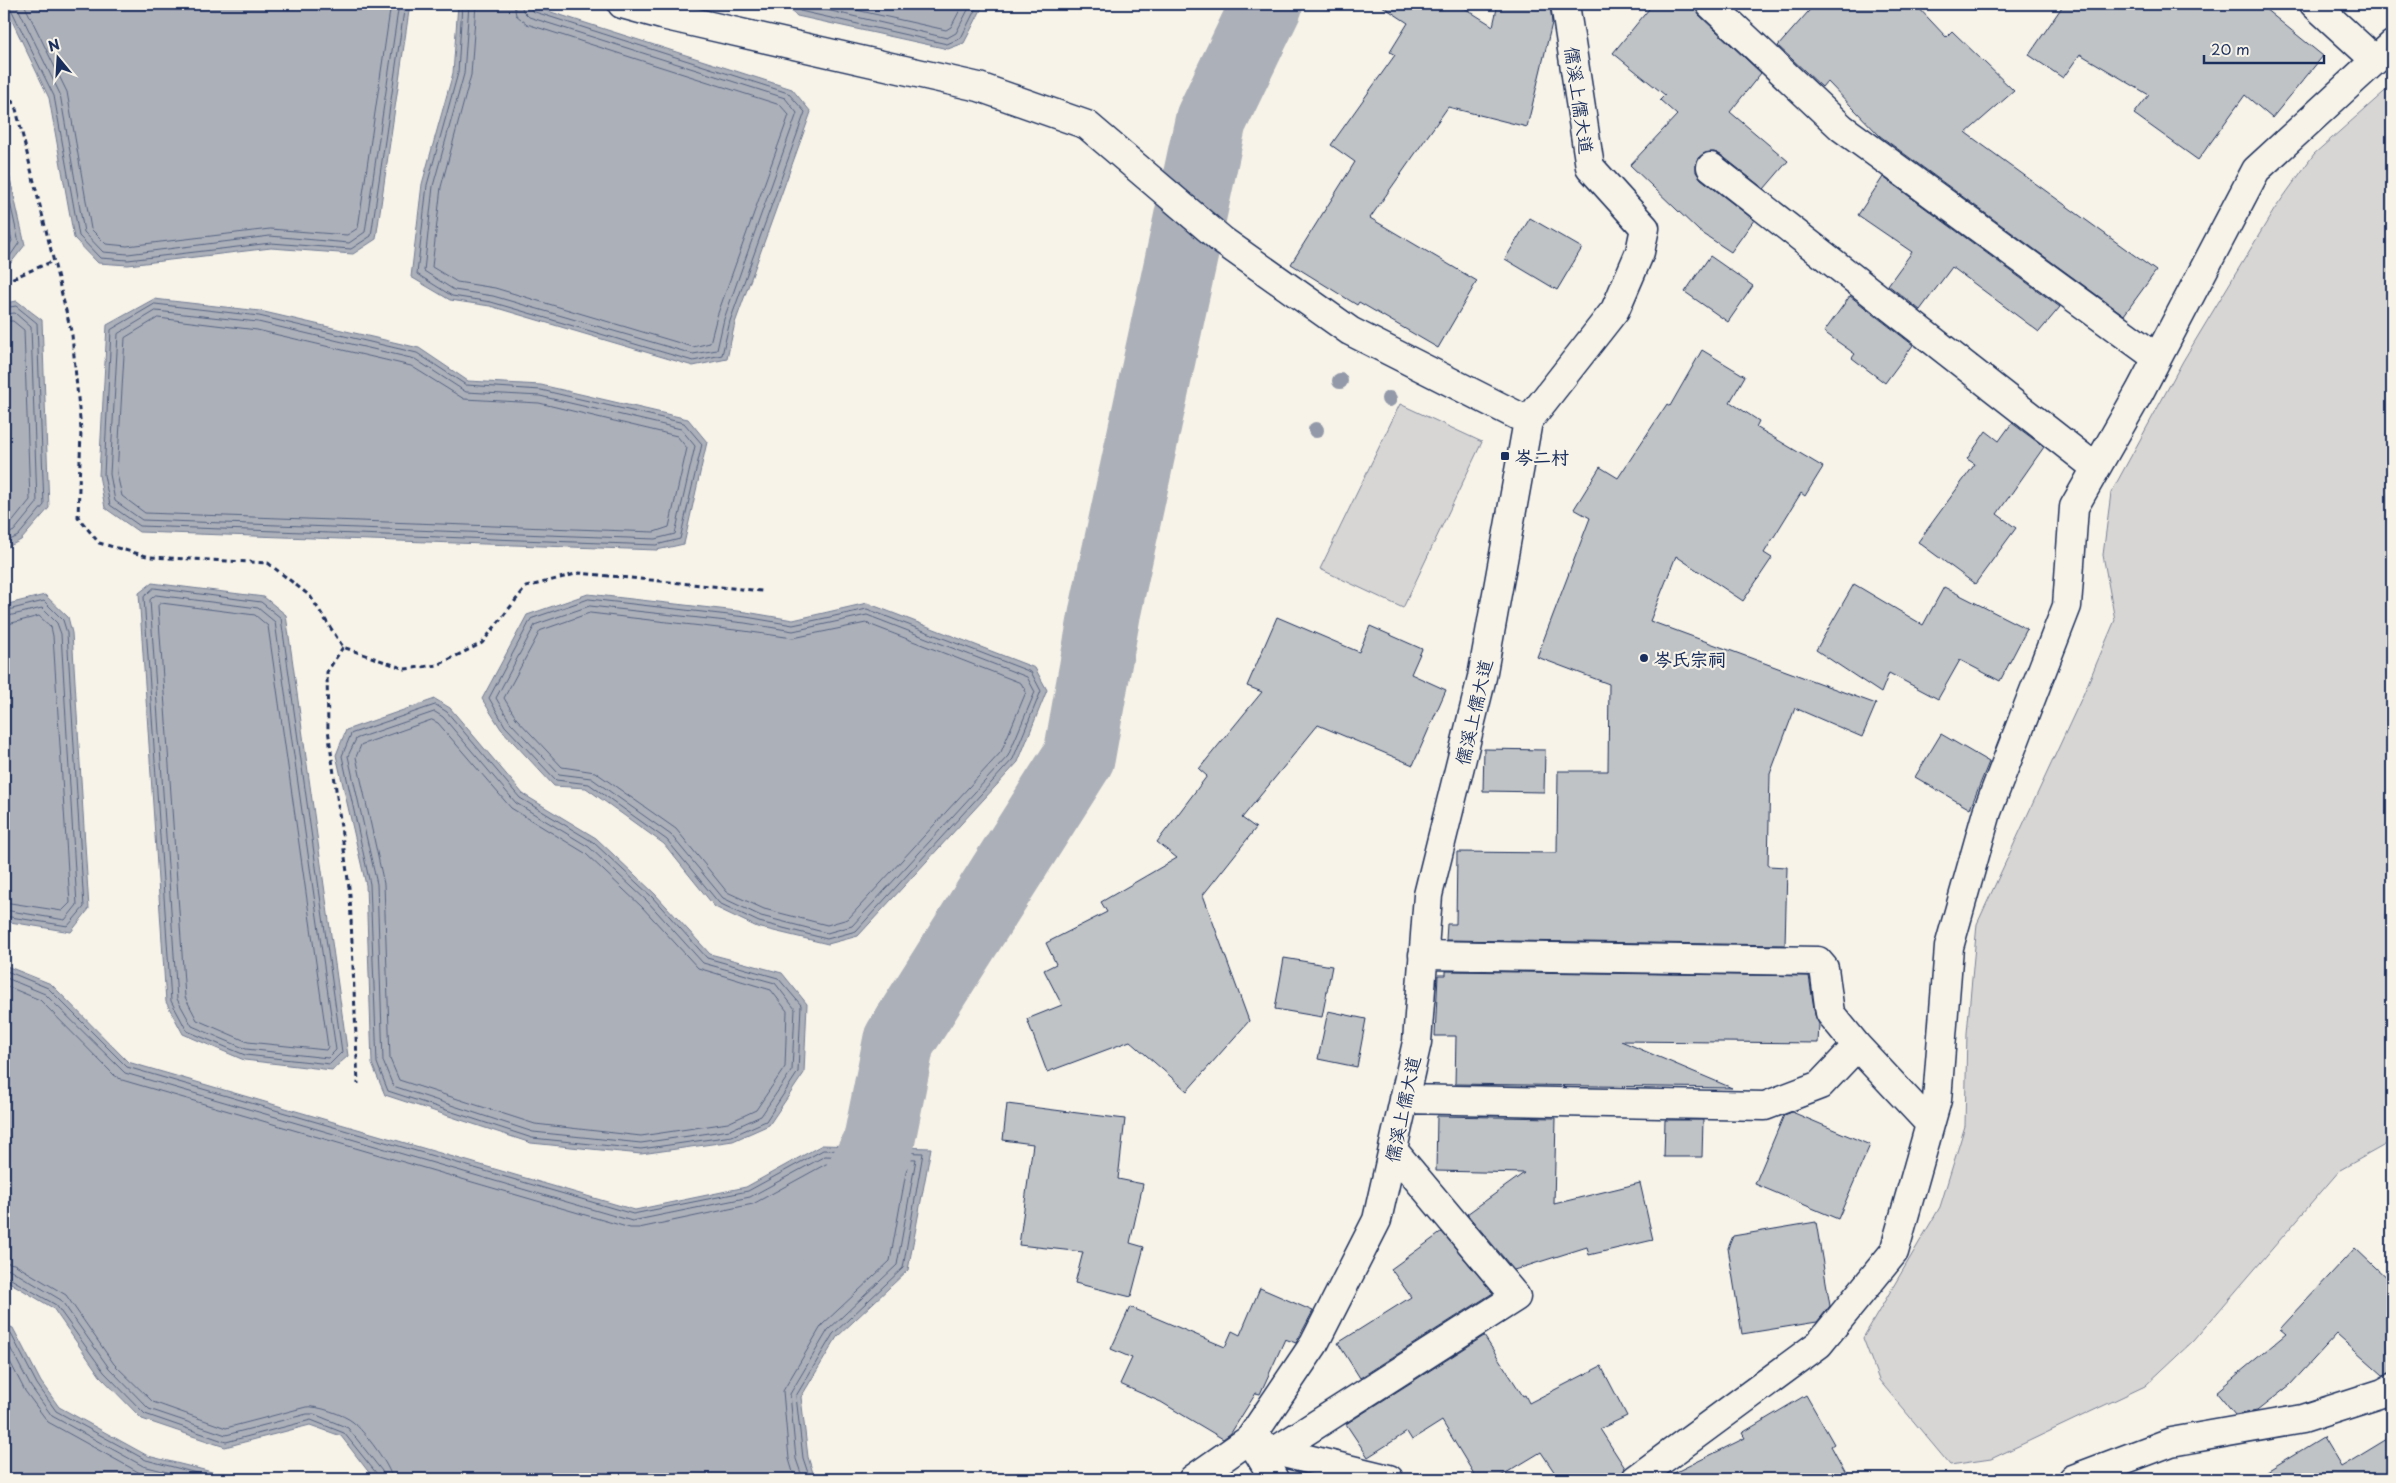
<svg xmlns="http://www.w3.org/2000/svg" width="2396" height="1483" viewBox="0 0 2396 1483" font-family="'Playpen Sans','LXGW WenKai TC',sans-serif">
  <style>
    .green { fill: #d7d6d4; stroke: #798299 }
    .water { fill: #acb0b9; stroke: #727c95 }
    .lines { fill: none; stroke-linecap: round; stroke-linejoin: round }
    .shore { stroke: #556382; stroke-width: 1 }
    .river { stroke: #acb0b9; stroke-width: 72 }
    .building { fill: #c0c3c5; stroke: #1b2f5e }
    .minor-casing { stroke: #1b2f5e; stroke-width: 31 }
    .path { stroke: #1b2f5e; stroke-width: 3; stroke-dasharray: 5 4; stroke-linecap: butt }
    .minor { stroke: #f7f3e8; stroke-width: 28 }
    .tree { fill: #9399a9 }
    .poi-dot { fill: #1b2f5e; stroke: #f7f3e8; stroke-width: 2 }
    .labels { text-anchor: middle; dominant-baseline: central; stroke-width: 4.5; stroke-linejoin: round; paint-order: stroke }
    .street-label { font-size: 18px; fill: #1b2f5e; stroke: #f7f3e8 }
    .poi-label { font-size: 18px; font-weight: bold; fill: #1b2f5e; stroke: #f7f3e8; text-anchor: start }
  </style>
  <rect width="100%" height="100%" fill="#f7f3e8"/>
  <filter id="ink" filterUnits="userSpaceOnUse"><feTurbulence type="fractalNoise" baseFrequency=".02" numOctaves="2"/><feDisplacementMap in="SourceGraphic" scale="10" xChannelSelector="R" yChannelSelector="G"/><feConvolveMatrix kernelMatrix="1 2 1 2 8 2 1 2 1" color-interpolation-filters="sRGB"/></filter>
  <g filter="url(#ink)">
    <!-- green -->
    <path class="green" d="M 2392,85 L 2392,1141 L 2340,1170 L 2193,1341 L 2145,1386 L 1991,1459 L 1950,1465 L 1879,1380 L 1863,1338 L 1940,1207 L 1965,1126 L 1967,1033 L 1977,924 L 2083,695 L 2115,620 L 2103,555 L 2111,493 L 2183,361 L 2274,210 L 2314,154 Z
      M 1400,404 L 1482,442 L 1403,608 L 1320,569 Z"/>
    <!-- water -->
    <path class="water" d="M 4,4 L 410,4 L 376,239 L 353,254 L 271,248 L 128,265 L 98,263 L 74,238 L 49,98 Z
      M 458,4 L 526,4 L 792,89 L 811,112 L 735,323 L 727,359 L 693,366 L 490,306 L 450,300 L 411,277 L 422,184 L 453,73 Z
      M 784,4 L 984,4 L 964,43 L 948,49 L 797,16 Z
      M 4,152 L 25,245 L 10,264 L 4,265 Z
      M 154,299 L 260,311 L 419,348 L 468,381 L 541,385 L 688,419 L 707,442 L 684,544 L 657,550 L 139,532 L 105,508 L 99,475 L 107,325 Z
      M 17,301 L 42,320 L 49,508 L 21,540 L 4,549 L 4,303 Z
      M 152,583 L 264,597 L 286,615 L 348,1056 L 332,1070 L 244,1060 L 183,1034 L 166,1002 L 139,593 Z
      M 588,594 L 746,612 L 793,620 L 867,603 L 1035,668 L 1047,690 L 1018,762 L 858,936 L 828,944 L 757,927 L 715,907 L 664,844 L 586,788 L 554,786 L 501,729 L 482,699 L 527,615 Z
      M 45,595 L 68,617 L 72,633 L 89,909 L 71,932 L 4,921 L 4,607 L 8,604 Z
      M 435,699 L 450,708 L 523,794 L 596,838 L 655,894 L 710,954 L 782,973 L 807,1004 L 804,1073 L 769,1125 L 733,1141 L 641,1154 L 531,1143 L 385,1095 L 372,1064 L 366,885 L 336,755 L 346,730 Z
      M 4,965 L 51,984 L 128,1062 L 635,1210 L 746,1187 L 822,1145 L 931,1148 L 908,1270 L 837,1337 L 801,1397 L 808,1457 L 815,1479 L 374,1479 L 341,1436 L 310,1425 L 225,1447 L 142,1419 L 100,1376 L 53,1308 L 4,1279 Z
      M 4,1324 L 13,1328 L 41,1382 L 59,1407 L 148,1456 L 240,1479 L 4,1479 Z"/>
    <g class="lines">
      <!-- shore -->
      <path class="shore" d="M 4,4 L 10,7 L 54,96 L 79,236 L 100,258 L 128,260 L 271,243 L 351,249 L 371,236 L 405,4
        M 16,4 L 60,94 L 84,232 L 103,252 L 128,254 L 270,236 L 349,243 L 365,232 L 399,4
        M 24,4 L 67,92 L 91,229 L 106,244 L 127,246 L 270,229 L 347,235 L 358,228 L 391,4
        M 462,4 L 458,73 L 427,185 L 417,274 L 452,296 L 491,302 L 693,361 L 722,355 L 730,321 L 805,112 L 788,93 L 532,11 L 528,4
        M 469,4 L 464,74 L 433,186 L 424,271 L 454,290 L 493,296 L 693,354 L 717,350 L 724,319 L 797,113 L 785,98 L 529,17 L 523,11 L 521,4
        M 476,4 L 471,75 L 441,187 L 432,267 L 457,282 L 495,288 L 693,347 L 710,343 L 717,316 L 789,115 L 780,105 L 527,24 L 516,15 L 514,4
        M 791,4 L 800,11 L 947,44 L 961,38 L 978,4
        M 801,4 L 947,38 L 956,33 L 971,4
        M 829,4 L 946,30 L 951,27 L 963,4
        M 4,175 L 19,243 L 8,259 L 4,260
        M 4,203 L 12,241 L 4,253
        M 155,304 L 259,316 L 417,353 L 466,385 L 541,390 L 684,423 L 702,444 L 680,539 L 656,545 L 140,526 L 110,505 L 104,475 L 111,330 Z
        M 4,308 L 16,306 L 37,323 L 44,505 L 18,536 L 4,543
        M 156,311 L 258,322 L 415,359 L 466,392 L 540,396 L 681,429 L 695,446 L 675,534 L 655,539 L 142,520 L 115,501 L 110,474 L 118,334 Z
        M 4,314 L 15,313 L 31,327 L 37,503 L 14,531 L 4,536
        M 158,318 L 257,330 L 411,366 L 464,399 L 539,403 L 677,436 L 687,448 L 669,527 L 654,532 L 145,513 L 122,496 L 117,474 L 125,338 Z
        M 4,321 L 13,321 L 24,330 L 30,500 L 10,525 L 4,528
        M 154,588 L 261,602 L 281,618 L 342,1052 L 330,1064 L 245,1055 L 187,1031 L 171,1001 L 144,597 Z
        M 156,595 L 258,608 L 275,622 L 336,1050 L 328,1058 L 246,1049 L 192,1026 L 177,999 L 150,600 Z
        M 589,599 L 746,617 L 793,625 L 867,609 L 1031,672 L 1041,691 L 1013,759 L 856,931 L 827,939 L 759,922 L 719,903 L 667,840 L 589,784 L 556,780 L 505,726 L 489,698 L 531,619 Z
        M 161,603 L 255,615 L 268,626 L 328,1047 L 326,1050 L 248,1042 L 197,1020 L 185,997 L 158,606 Z
        M 590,606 L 745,623 L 793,631 L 867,615 L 1027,677 L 1035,692 L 1008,756 L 852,926 L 827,933 L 761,916 L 723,898 L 671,835 L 591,778 L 559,774 L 510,722 L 496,698 L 535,625 Z
        M 4,611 L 44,601 L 63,620 L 67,633 L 84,907 L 68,926 L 4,916
        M 590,613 L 744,631 L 793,638 L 866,623 L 1021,683 L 1026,692 L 1001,752 L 848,919 L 827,925 L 764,909 L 727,892 L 676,829 L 595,772 L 562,767 L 516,718 L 504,698 L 540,631 Z
        M 4,617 L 42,608 L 57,623 L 61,634 L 77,905 L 65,920 L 4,910
        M 4,625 L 39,616 L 51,627 L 53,636 L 70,903 L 62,911 L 4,902
        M 436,705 L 447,712 L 520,798 L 593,842 L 652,897 L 707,958 L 778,978 L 801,1005 L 798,1072 L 766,1121 L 732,1136 L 641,1149 L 532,1138 L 388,1091 L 377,1063 L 370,884 L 342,756 L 351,734 Z
        M 435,712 L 443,717 L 516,803 L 589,847 L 647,901 L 703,963 L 775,983 L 795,1009 L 792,1070 L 761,1116 L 730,1130 L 641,1143 L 533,1132 L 393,1086 L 383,1061 L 377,884 L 348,756 L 356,739 Z
        M 432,720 L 438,723 L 511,808 L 585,853 L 642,907 L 698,968 L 771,990 L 787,1011 L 785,1067 L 756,1110 L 728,1123 L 641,1136 L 535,1124 L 399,1080 L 390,1059 L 384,884 L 356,757 L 361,745 Z
        M 4,970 L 48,988 L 127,1067 L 633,1214 L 748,1191 L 823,1150 L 923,1153 L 903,1268 L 833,1334 L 796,1396 L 803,1458 L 810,1479
        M 4,977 L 45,994 L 125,1073 L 632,1221 L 750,1197 L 825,1156 L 916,1159 L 897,1265 L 828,1330 L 790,1394 L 796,1459 L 803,1479
        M 4,985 L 40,1000 L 114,1075 L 122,1080 L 630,1228 L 639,1228 L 753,1204 L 826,1164 L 907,1167 L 890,1261 L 822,1325 L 783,1391 L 789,1459 L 795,1479
        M 4,1262 L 14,1264 L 66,1295 L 114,1364 L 153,1402 L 226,1428 L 306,1407 C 316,1405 345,1415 353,1422 C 364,1431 391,1466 392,1479
        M 4,1269 L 11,1270 L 61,1300 L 109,1368 L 149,1409 L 226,1435 L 307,1414 L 314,1414 L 348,1428 L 382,1471 L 384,1479
        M 4,1275 L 56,1305 L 104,1372 L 145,1414 L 226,1442 L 311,1420 L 344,1433 L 377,1474 L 378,1479
        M 4,1329 L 10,1332 L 37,1384 L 56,1411 L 146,1460 L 220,1479
        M 4,1336 L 31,1387 L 52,1416 L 143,1466 L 195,1479
        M 4,1350 L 25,1391 L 48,1422 L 140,1473 L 164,1479"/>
      <!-- river -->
      <path class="river" d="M 822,1229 L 843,1209 L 878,1146 L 899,1041 L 1079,757 L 1105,612 L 1211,120 L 1267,4"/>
    </g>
    <!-- building -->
    <path class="building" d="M 1379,4 L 1458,4 L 1493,26 L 1498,4 L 1550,4 L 1552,23 L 1527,127 L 1448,107 L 1370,218 L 1477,281 L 1438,348 L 1359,302 L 1357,305 L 1291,264 L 1355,162 L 1331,145 L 1395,55 L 1390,52 L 1408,23 Z
      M 1653,4 L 1694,4 L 1699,15 L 1761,73 L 1730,112 L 1788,161 L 1764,189 L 1721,155 L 1714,152 L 1705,153 L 1698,158 L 1696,164 L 1696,172 L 1701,179 L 1754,220 L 1731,252 L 1699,231 L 1630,165 L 1677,115 L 1660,100 L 1665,95 L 1613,53 Z
      M 1815,4 L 1915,4 L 1946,37 L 1952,31 L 2014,91 L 1966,133 L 2156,271 L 2124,315 L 1880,136 L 1827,81 L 1822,87 L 1778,46 Z
      M 2064,4 L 2259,4 L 2323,56 L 2272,118 L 2245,95 L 2198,160 L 2134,114 L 2149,95 L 2080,54 L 2063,78 L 2029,55 Z
      M 1883,177 L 2060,307 L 2039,332 L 1952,267 L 1920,310 L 1888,285 L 1912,252 L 1858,215 Z
      M 1530,218 L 1582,248 L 1557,290 L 1505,259 Z
      M 1710,256 L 1753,286 L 1728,322 L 1685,292 Z
      M 1850,296 L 1913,345 L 1885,383 L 1852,358 L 1855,354 L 1824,332 Z
      M 1702,350 L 1745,376 L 1730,402 L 1759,421 L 1756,427 L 1823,467 L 1805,496 L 1801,493 L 1764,553 L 1772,558 L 1743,601 L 1676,556 L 1650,621 L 1876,704 L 1862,737 L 1795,708 L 1770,774 L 1768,866 L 1787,867 L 1785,945 L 1446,940 L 1447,924 L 1456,924 L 1457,852 L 1557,853 L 1558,771 L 1608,771 L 1609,684 L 1537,657 L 1590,518 L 1574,509 L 1600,467 L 1618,478 L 1667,404 L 1670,406 Z
      M 2012,423 L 2044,447 L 1997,514 L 2016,528 L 1975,584 L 1918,542 L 1975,464 L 1967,459 L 1986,431 L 1999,441 Z
      M 1854,584 L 1923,625 L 1944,587 L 2027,629 L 2000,681 L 1960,660 L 1938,699 L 1889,673 L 1881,693 L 1816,650 Z
      M 1277,617 L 1359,652 L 1370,626 L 1422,649 L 1411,674 L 1446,690 L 1413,765 L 1318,725 L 1242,818 L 1256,828 L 1203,895 L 1249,1021 L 1187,1091 L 1130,1041 L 1047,1072 L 1027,1019 L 1062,1005 L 1044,970 L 1056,964 L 1046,943 L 1107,912 L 1101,902 L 1177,858 L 1157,842 L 1207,776 L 1199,769 L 1262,692 L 1247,686 Z
      M 1941,734 L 1989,762 L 1970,809 L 1915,777 Z
      M 1484,749 L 1545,750 L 1544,792 L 1483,791 Z
      M 1284,958 L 1332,966 L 1322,1017 L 1275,1009 Z
      M 1446,971 L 1809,976 L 1815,1015 L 1819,1024 L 1818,1043 L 1621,1041 L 1732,1088 L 1455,1084 L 1456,1036 L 1435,1036 L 1438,975 L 1446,975 Z
      M 1328,1011 L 1366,1019 L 1357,1067 L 1318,1059 Z
      M 1007,1104 L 1125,1119 L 1118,1179 L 1143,1184 L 1130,1243 L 1144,1247 L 1131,1297 L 1075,1283 L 1083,1252 L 1019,1245 L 1033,1144 L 1003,1140 Z
      M 1792,1112 L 1870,1145 L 1838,1219 L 1755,1184 L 1784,1115 Z
      M 1437,1116 L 1556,1118 L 1554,1204 L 1640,1183 L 1653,1240 L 1589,1255 L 1587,1247 L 1514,1270 L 1467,1214 L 1524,1173 L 1436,1171 Z
      M 1665,1120 L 1703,1120 L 1702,1157 L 1664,1157 Z
      M 1816,1222 L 1830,1306 L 1817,1322 L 1742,1334 L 1728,1248 L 1733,1236 Z
      M 1442,1232 L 1493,1293 L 1360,1378 L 1338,1343 L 1411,1297 L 1391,1269 Z
      M 2355,1248 L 2392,1283 L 2392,1372 L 2383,1375 L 2337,1334 L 2290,1385 L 2257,1411 L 2235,1415 L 2216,1392 L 2286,1334 L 2280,1329 Z
      M 1260,1288 L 1313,1311 L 1296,1343 L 1285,1339 L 1260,1394 L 1256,1393 L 1231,1433 L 1223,1439 L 1161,1402 L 1120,1384 L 1132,1358 L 1111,1349 L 1130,1307 L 1225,1347 L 1232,1331 L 1240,1335 Z
      M 1484,1336 L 1523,1396 L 1525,1395 L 1529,1403 L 1601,1366 L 1627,1416 L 1600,1429 L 1625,1468 L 1621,1479 L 1559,1479 L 1541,1452 L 1496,1479 L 1477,1479 L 1442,1421 L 1412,1440 L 1407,1432 L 1368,1457 L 1346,1424 Z
      M 1806,1395 L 1834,1444 L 1831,1446 L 1849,1479 L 1662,1479 L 1745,1438 L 1742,1433 Z
      M 2392,1436 L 2392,1479 L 2254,1479 L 2323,1437 L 2341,1467 Z"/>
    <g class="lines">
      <defs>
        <path id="minor" d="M 622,4 L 662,15 L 979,87 L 1087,125 L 1223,241 L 1350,331 L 1528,421
          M 1710,4 L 1842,128 L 2157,358
          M 2314,4 L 2375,60
          M 1711,167 L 2096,468
          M 1423,955 L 1818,961 L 1824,968 L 1830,1013 L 1857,1046 L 1930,1124
          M 1404,1099 L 1765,1106 L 1820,1085 L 1857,1046
          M 1250,1439 L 1274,1479
          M 1265,1446 L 1275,1451 L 1389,1479
          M 1275,1451 L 1516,1297 L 1393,1150
          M 1193,1479 L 1250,1439 L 1314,1344 L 1377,1220 L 1417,1042 L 1428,895 L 1482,677 L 1528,421 L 1615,310 L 1640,252 L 1645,228 L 1590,167 L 1565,4
          M 1636,1479 L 1819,1344 L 1894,1252 L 1937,1100 L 1949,947 L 1987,812 L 2067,606 L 2074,507 L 2140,391 L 2256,170 L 2392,45
          M 2073,1479 L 2171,1442 L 2302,1419 L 2383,1393 L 2392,1388"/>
      </defs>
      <!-- minor casing -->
      <use href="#minor" class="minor-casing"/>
      <!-- path -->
      <path class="path" d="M 4,83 L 16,109 L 72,335 L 81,430 L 78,517 L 99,543 L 150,557 L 268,563 L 310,596 L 343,647 L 405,669 L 438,665 L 482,643 L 526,587 L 579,573 L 762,591
        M 4,282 L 53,261
        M 343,647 L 327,672 L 328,729 L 350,895 L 358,1084"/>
      <!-- minor -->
      <use href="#minor" class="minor"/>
    </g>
    <!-- trees -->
    <g class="tree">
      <circle cx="1340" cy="381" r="8"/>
      <circle cx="1389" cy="399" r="8"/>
      <circle cx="1316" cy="430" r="8"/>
    </g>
  </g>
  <!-- markers -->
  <g class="poi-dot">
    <rect x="1500" y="451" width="10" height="10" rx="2.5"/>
    <circle cx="1644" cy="658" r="5"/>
  </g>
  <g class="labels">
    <!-- street labels -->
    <g class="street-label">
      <text transform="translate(1580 100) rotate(82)">儒溪上儒大道</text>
      <text transform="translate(1473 712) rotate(-77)">儒溪上儒大道</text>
      <text transform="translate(1402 1109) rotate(-78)">儒溪上儒大道</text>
    </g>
    <!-- poi labels -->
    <g class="poi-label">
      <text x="1515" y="456">岑二村</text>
      <text x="1654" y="658">岑氏宗祠</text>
    </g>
  </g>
  <!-- margin -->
  <rect width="2396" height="1483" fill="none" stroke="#f7f3e8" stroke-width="20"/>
  <rect x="10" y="10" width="2376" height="1463" fill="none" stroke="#1b2f5e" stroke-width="2" filter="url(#ink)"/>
  <!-- north arrow -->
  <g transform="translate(58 58) rotate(342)" stroke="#f7f3e8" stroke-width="4" paint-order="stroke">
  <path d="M0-4L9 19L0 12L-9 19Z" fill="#1b2f5e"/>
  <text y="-8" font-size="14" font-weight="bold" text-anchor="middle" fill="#1b2f5e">N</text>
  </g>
  <!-- scale -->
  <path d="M2204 55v8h120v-8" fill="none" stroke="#1b2f5e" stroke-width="2.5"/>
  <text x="2211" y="55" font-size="15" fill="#1b2f5e" stroke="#f7f3e8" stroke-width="4" paint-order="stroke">20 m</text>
</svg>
